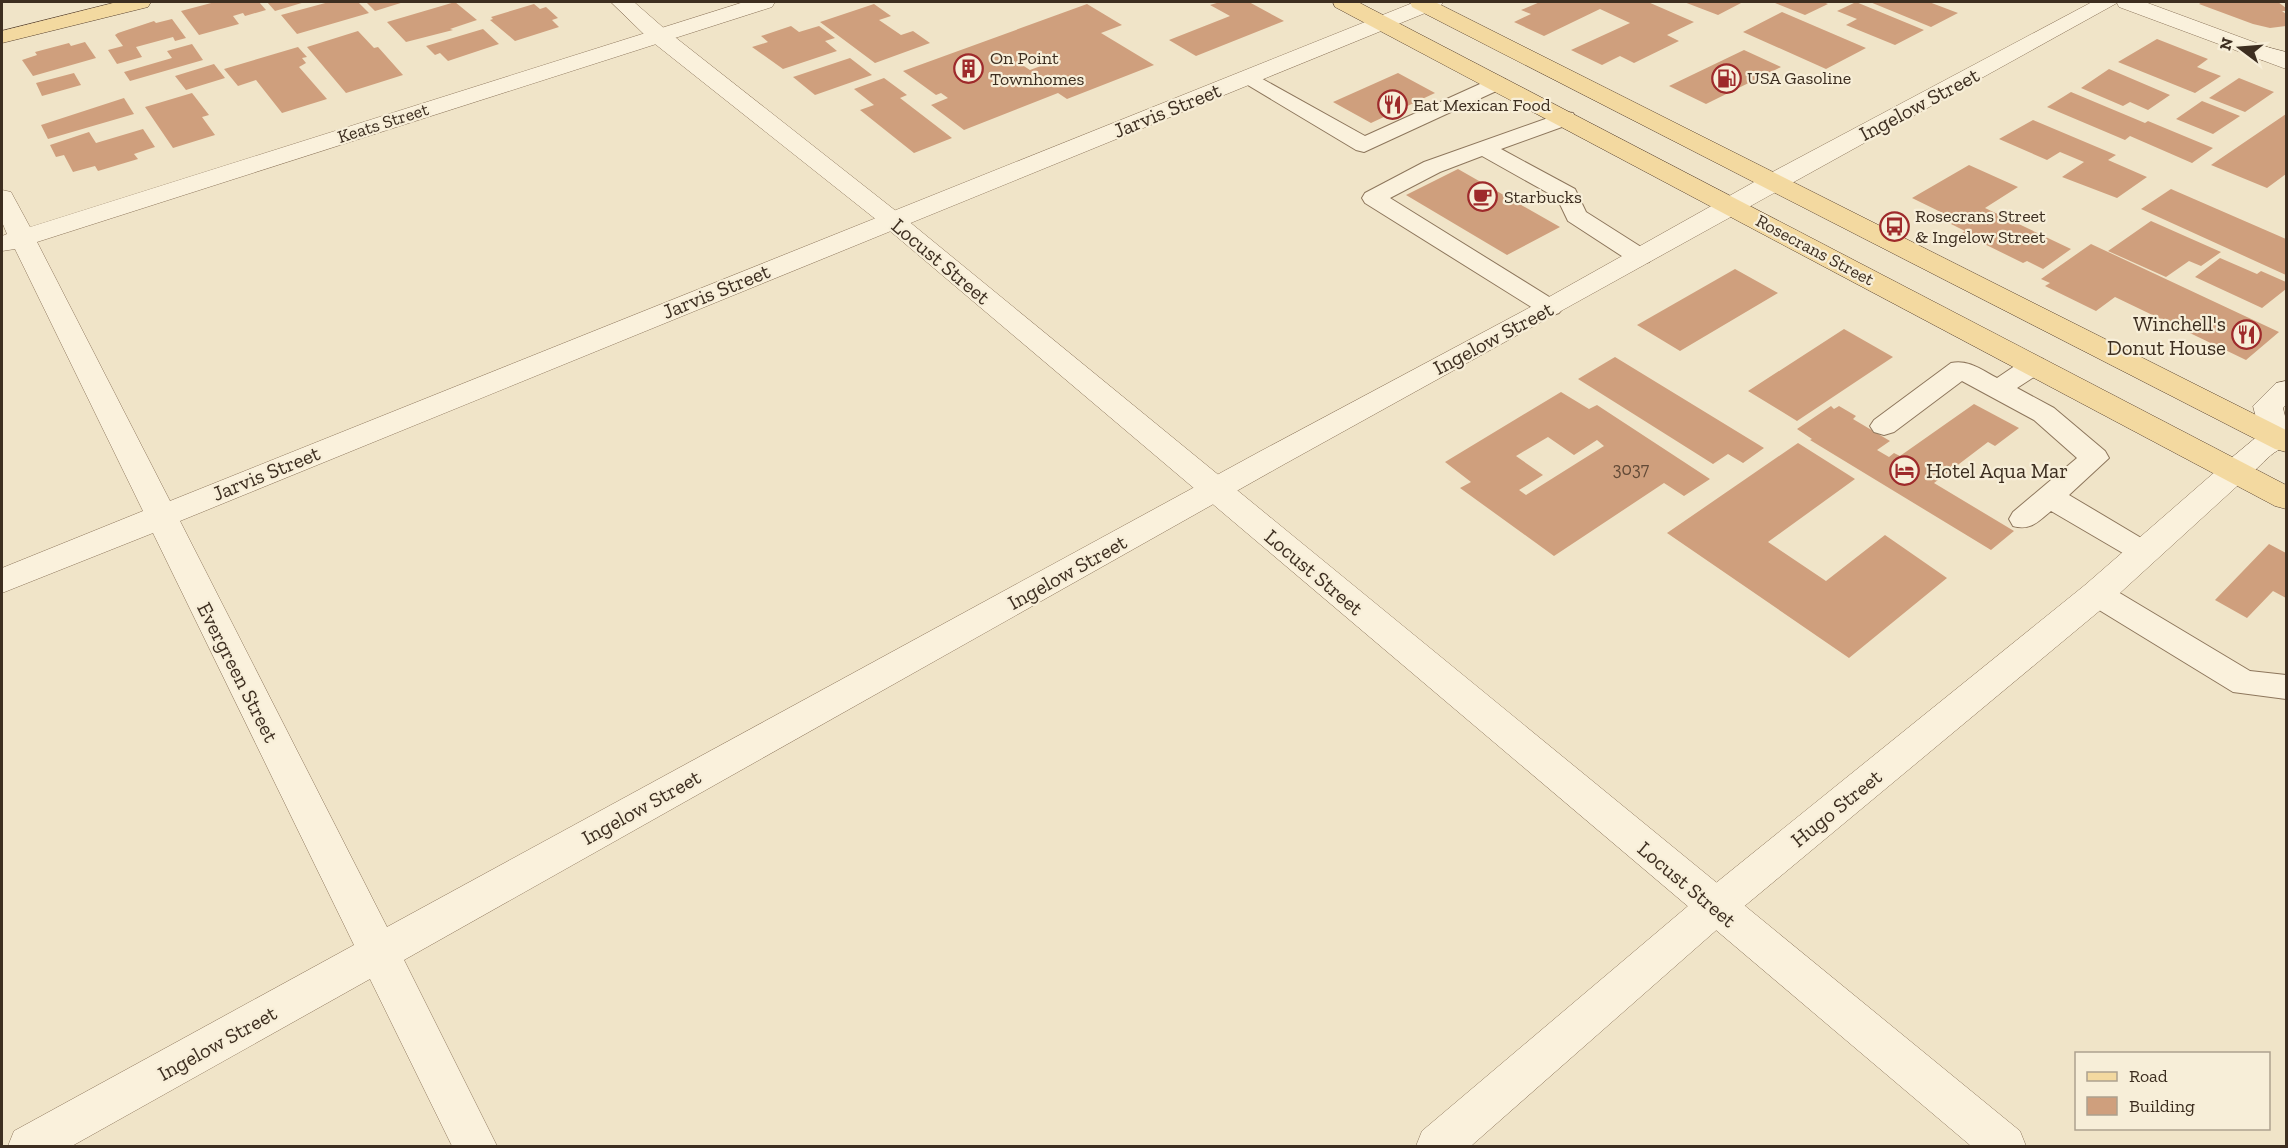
<svg xmlns="http://www.w3.org/2000/svg" width="2288" height="1148" viewBox="0 0 2288 1148" font-family="'Zilla Slab',serif">
  <style>
    .building { fill: #cf9f7d; fill-rule: evenodd }
    .lines { fill: none; stroke-linecap: round; stroke-linejoin: round }
    .service-casing { stroke: #8d765c; stroke-width: 2 }
    .minor-casing { stroke: #8d765c; stroke-width: 1 }
    .tertiary-casing { stroke: #8d765c; stroke-width: 1 }
    .secondary-casing { stroke: #6f573f; stroke-width: 1 }
    .primary-casing { stroke: #5b4430; stroke-width: 1 }
    .service { fill: #faf1dc; fill-rule: evenodd }
    .minor { fill: #faf1dc; fill-rule: evenodd }
    .tertiary { fill: #faf1dc; fill-rule: evenodd }
    .secondary { fill: #faf1dc; fill-rule: evenodd }
    .primary { fill: #f3d9a0; fill-rule: evenodd }
    .labels { text-anchor: middle; dominant-baseline: central; stroke-width: 4.5; stroke-linejoin: round; paint-order: stroke }
    .far-poi-label { font-size: 18px; fill: #3d2e20; stroke: #f7eed8; text-anchor: start }
    .far-street-label { font-size: 18px; fill: #3d2e20; stroke: #f7eed8 }
    .number-label { font-size: 18px; fill: #624a37 }
    .street-label { font-size: 21px; fill: #3d2e20; stroke: #f7eed8 }
    .poi-label { font-size: 21px; fill: #3d2e20; stroke: #f7eed8; text-anchor: end }
  </style>
  <rect width="100%" height="100%" fill="#f0e4c8"/>
  <!-- building -->
  <path class="building" d="M 215,2 L 259,2 L 266,10 L 245,16 L 243,13 L 233,16 L 239,24 L 199,35 L 181,11 Z
    M 267,2 L 305,2 L 275,11 Z
    M 329,2 L 358,2 L 369,13 L 297,34 L 281,15 Z
    M 366,2 L 404,2 L 375,11 Z
    M 455,2 L 477,20 L 450,29 L 453,30 L 406,42 L 387,22 Z
    M 1220,2 L 1249,2 L 1284,21 L 1196,56 L 1169,40 L 1230,16 L 1210,5 Z
    M 1540,2 L 1648,2 L 1694,22 L 1667,35 L 1679,41 L 1634,63 L 1620,56 L 1602,65 L 1571,50 L 1630,23 L 1600,9 L 1544,36 L 1514,22 L 1531,14 L 1521,10 Z
    M 1684,2 L 1743,2 L 1718,15 Z
    M 1778,2 L 1823,2 L 1828,4 L 1805,15 L 1775,3 Z
    M 1856,2 L 1924,30 L 1895,45 L 1846,25 L 1857,19 L 1837,11 Z
    M 1870,2 L 1929,2 L 1958,13 L 1931,27 Z
    M 2202,2 L 2278,2 L 2286,8 L 2286,11 L 2282,11 L 2286,14 L 2286,26 L 2270,28 L 2253,24 L 2199,4 Z
    M 534,4 L 540,9 L 546,7 L 558,18 L 552,20 L 559,27 L 515,41 L 490,20 L 493,19 L 491,17 Z
    M 874,4 L 891,16 L 879,20 L 901,35 L 913,31 L 930,43 L 875,63 L 820,22 Z
    M 1087,4 L 1122,25 L 1101,33 L 1154,65 L 1067,99 L 1058,93 L 964,130 L 931,105 L 948,98 L 941,93 L 936,95 L 903,71 ZM 1044,54 L 1054,61 L 1030,70 L 1019,63 Z
    M 1782,12 L 1866,48 L 1826,69 L 1743,32 Z
    M 172,19 L 186,38 L 175,41 L 173,37 L 136,47 L 142,57 L 117,64 L 108,50 L 123,46 L 115,35 L 118,33 L 154,21 L 156,23 Z
    M 791,26 L 799,32 L 819,26 L 835,38 L 825,41 L 837,51 L 783,69 L 752,47 L 768,42 L 761,36 Z
    M 483,29 L 499,44 L 448,61 L 440,53 L 435,55 L 426,46 Z
    M 358,31 L 374,48 L 378,47 L 403,75 L 346,93 L 307,47 Z
    M 2157,39 L 2208,59 L 2197,67 L 2221,76 L 2195,93 L 2118,62 Z
    M 85,42 L 96,58 L 33,76 L 22,60 L 37,55 L 35,52 L 69,43 L 71,46 Z
    M 192,44 L 203,60 L 130,81 L 124,72 L 172,58 L 167,51 Z
    M 298,47 L 307,57 L 302,58 L 306,63 L 299,67 L 327,99 L 282,113 L 256,80 L 238,86 L 224,69 Z
    M 1744,50 L 1781,67 L 1706,104 L 1669,86 Z
    M 850,58 L 872,75 L 815,95 L 793,77 Z
    M 214,64 L 225,78 L 186,90 L 175,76 Z
    M 2109,69 L 2170,95 L 2148,110 L 2130,102 L 2123,106 L 2081,88 Z
    M 74,73 L 81,85 L 42,96 L 36,83 Z
    M 1398,73 L 1435,93 L 1371,123 L 1333,102 Z
    M 884,78 L 907,95 L 900,98 L 952,138 L 914,153 L 860,110 L 874,105 L 854,89 Z
    M 2239,78 L 2274,92 L 2245,112 L 2209,98 Z
    M 2071,92 L 2145,123 L 2148,121 L 2213,148 L 2192,163 L 2130,136 L 2125,140 L 2047,107 Z
    M 192,93 L 209,115 L 202,117 L 215,135 L 173,148 L 145,107 Z
    M 124,98 L 134,114 L 48,139 L 41,125 Z
    M 2202,101 L 2240,116 L 2213,134 L 2176,119 Z
    M 2286,114 L 2286,174 L 2267,188 L 2211,165 Z
    M 2033,120 L 2116,155 L 2108,160 L 2147,177 L 2117,198 L 2062,177 L 2084,162 L 2060,152 L 2047,160 L 1999,139 Z
    M 143,129 L 155,147 L 134,154 L 138,159 L 98,171 L 95,166 L 73,172 L 64,155 L 56,157 L 50,145 L 89,132 L 96,143 Z
    M 1969,165 L 2018,187 L 1985,208 L 2071,249 L 2043,269 L 2027,261 L 2023,263 L 1962,233 L 1965,231 L 1951,224 L 1957,220 L 1912,198 Z
    M 1458,169 L 1560,227 L 1507,255 L 1406,195 Z
    M 2171,189 L 2286,239 L 2286,275 L 2141,209 Z
    M 2151,221 L 2221,252 L 2201,266 L 2189,261 L 2166,277 L 2108,251 Z
    M 2091,244 L 2279,332 L 2246,360 L 2115,297 L 2096,311 L 2045,286 L 2050,283 L 2041,279 Z
    M 2220,258 L 2257,274 L 2261,271 L 2286,282 L 2286,289 L 2262,308 L 2195,277 Z
    M 1735,269 L 1778,293 L 1680,351 L 1637,325 Z
    M 1844,329 L 1893,357 L 1797,421 L 1748,391 Z
    M 1615,357 L 1764,448 L 1743,463 L 1728,454 L 1713,464 L 1578,379 Z
    M 1561,392 L 1589,409 L 1597,405 L 1710,479 L 1684,496 L 1664,483 L 1554,556 L 1460,488 L 1471,482 L 1445,462 ZM 1548,437 L 1574,455 L 1597,440 L 1604,446 L 1526,495 L 1519,490 L 1543,475 L 1516,456 Z
    M 1974,404 L 2019,428 L 1995,446 L 1988,442 L 1934,483 L 2014,531 L 1991,550 L 1810,440 L 1812,439 L 1797,429 L 1831,406 L 1834,409 L 1839,406 L 1856,416 L 1853,419 L 1890,441 L 1877,450 L 1889,457 L 1894,453 L 1900,456 Z
    M 1798,443 L 1855,479 L 1768,542 L 1826,581 L 1885,535 L 1947,578 L 1849,658 L 1667,533 Z
    M 2269,544 L 2286,553 L 2286,598 L 2273,591 L 2247,618 L 2215,600 Z"/>
  <g class="lines">
    <defs>
      <path id="service" d="M 1248,71 L 1365,136 L 1491,79 L 1505,79 L 1508,83 L 1505,87 L 1364,152 L 1356,150 L 1241,81 L 1238,77 L 1241,73 Z
        M 1565,112 L 1573,113 L 1576,118 L 1573,123 L 1501,149 L 1575,189 L 1586,212 L 1649,252 L 1652,257 L 1649,262 L 1640,264 L 1631,262 L 1568,221 L 1557,198 L 1482,156 L 1440,172 L 1390,198 L 1559,303 L 1563,308 L 1559,313 L 1550,316 L 1541,313 L 1365,203 L 1362,198 L 1365,193 L 1424,162 Z
        M 2034,357 L 2043,359 L 2047,365 L 2043,371 L 2017,388 L 2054,408 L 2105,451 L 2109,458 L 2069,495 L 2153,545 L 2158,552 L 2153,559 L 2143,562 L 2133,559 L 2051,511 C 2038,522 2030,531 2013,526 L 2009,519 L 2013,512 L 2077,458 L 2034,420 L 1962,381 L 1894,432 L 1884,435 L 1874,432 L 1870,426 L 1874,420 L 1951,363 C 1968,359 1982,370 1997,378 L 2025,359 Z
        M 2097,583 L 2108,586 L 2250,671 L 2286,675 L 2286,699 L 2233,692 L 2086,602 L 2082,594 L 2086,586 Z"/>
      <path id="minor" d="M 744,2 L 775,2 L 772,7 L 37,242 L 170,501 L 1415,2 L 1443,2 L 1440,7 L 180,521 L 387,927 L 1259,452 L 1540,302 L 1763,177 L 2092,2 L 2145,2 L 2286,54 L 2286,69 L 2119,7 L 2117,3 L 1281,466 L 404,960 L 497,1146 L 452,1146 L 370,979 L 72,1146 L 8,1146 L 14,1131 L 354,945 L 153,533 L 2,593 L 2,568 L 143,511 L 15,249 L 2,251 L 2,236 L 7,234 L 2,222 L 2,190 L 11,192 L 30,227 Z
        M 2235,461 L 2246,464 L 2250,471 L 2246,478 L 2109,603 L 1729,919 L 1471,1146 L 1416,1146 L 1422,1131 L 1701,895 L 2085,585 L 2224,464 Z"/>
      <path id="tertiary" d="M 611,2 L 634,2 L 666,30 L 901,215 L 2020,1131 L 2026,1146 L 1971,1146 L 883,225 L 650,40 Z"/>
      <path id="secondary" d="M 2259,45 L 2286,52 L 2286,66 L 2251,57 L 2248,52 L 2251,47 Z
        M 2286,381 L 2286,405 L 2283,408 L 2286,420 L 2286,447 C 2262,453 2254,487 2224,478 L 2220,471 L 2224,464 L 2260,434 L 2253,406 L 2276,383 Z"/>
      <path id="primary" d="M 117,2 L 151,2 L 148,7 L 2,43 L 2,31 Z
        M 1333,2 L 1358,2 L 2286,485 L 2286,509 L 2275,506 L 1335,7 Z
        M 1410,2 L 1435,2 L 2286,430 L 2286,452 L 2275,449 L 1412,7 Z"/>
    </defs>
    <!-- service casing -->
    <use href="#service" class="service-casing"/>
    <!-- minor casing -->
    <use href="#minor" class="minor-casing"/>
    <!-- tertiary casing -->
    <use href="#tertiary" class="tertiary-casing"/>
    <!-- secondary casing -->
    <use href="#secondary" class="secondary-casing"/>
    <!-- primary casing -->
    <use href="#primary" class="primary-casing"/>
    <!-- service -->
    <use href="#service" class="service"/>
    <!-- minor -->
    <use href="#minor" class="minor"/>
    <!-- tertiary -->
    <use href="#tertiary" class="tertiary"/>
    <!-- secondary -->
    <use href="#secondary" class="secondary"/>
    <!-- primary -->
    <use href="#primary" class="primary"/>
  </g>
  <!-- icons -->
  <defs>
    <symbol id="building-ring" viewBox="-11 -11 22 22"><circle r="9.5" fill="#f7eed8" stroke="#9e2a2b" stroke-width="1.5"/><path d="M-4-6H4V6H1V3H-1V6H-4ZM-2.5-4.3h1.7v1.8h-1.7ZM.8-4.3h1.7v1.8H.8ZM-2.5-1h1.7V.8h-1.7ZM.8-1h1.7V.8H.8Z" fill="#9e2a2b"/></symbol>
    <symbol id="fuel-ring" viewBox="-11 -11 22 22"><circle r="9.5" fill="#f7eed8" stroke="#9e2a2b" stroke-width="1.5"/><path d="M-5.5-6h7V0h2V4h1.3V-2.5L3-4.5l.8-.8L6-3V5H2.5V1h-1V6h-7ZM-4.2-4.7v3.2H.2V-4.7Z" fill="#9e2a2b"/></symbol>
    <symbol id="restaurant-ring" viewBox="-11 -11 22 22"><circle r="9.5" fill="#f7eed8" stroke="#9e2a2b" stroke-width="1.5"/><path d="M-5-6h1v4h1v-4h1v4h1v-4h1v5L-1.5 .5V6h-2V.5L-5-1ZM5-6V6H3V1.5H1.5Q1.5-4 5-6Z" fill="#9e2a2b"/></symbol>
    <symbol id="cafe-ring" viewBox="-11 -11 22 22"><circle r="9.5" fill="#f7eed8" stroke="#9e2a2b" stroke-width="1.5"/><path d="M-5.5-4.5H6V0H3Q3 3.5 0 3.5H-2.5Q-5.5 3.5-5.5 0ZM3-3.2v2h1.7v-2ZM-6 4.5H4V6H-6Z" fill="#9e2a2b"/></symbol>
    <symbol id="bus-ring" viewBox="-11 -11 22 22"><circle r="9.5" fill="#f7eed8" stroke="#9e2a2b" stroke-width="1.5"/><path d="M-5-6H5V4H4V6H2V4H-2V6H-4V4H-5ZM-3.5-4V0h7V-4ZM-3.5 1.2v1.5H-2V1.2ZM2 1.2v1.5H3.5V1.2Z" fill="#9e2a2b"/></symbol>
    <symbol id="hotel-ring" viewBox="-11 -11 22 22"><circle r="9.5" fill="#f7eed8" stroke="#9e2a2b" stroke-width="1.5"/><path d="M-6-4.5h1.5V1H6V5H4.5V3h-9V5H-6ZM-4 0a1.8 1.8 0 1 1 3.6 0ZM.5 0V-2.5h3Q6-2.5 6 0Z" fill="#9e2a2b"/></symbol>
  </defs>
  <g fill-rule="evenodd">
    <use href="#building-ring" x="952" y="52" width="33" height="33"/>
    <use href="#fuel-ring" x="1710" y="62" width="33" height="33"/>
    <use href="#restaurant-ring" x="1376" y="88" width="33" height="33"/>
    <use href="#cafe-ring" x="1466" y="180" width="33" height="33"/>
    <use href="#bus-ring" x="1878" y="210" width="33" height="33"/>
    <use href="#restaurant-ring" x="2230" y="318" width="33" height="33"/>
    <use href="#hotel-ring" x="1888" y="454" width="33" height="33"/>
  </g>
  <g class="labels">
    <!-- far-poi labels -->
    <g class="far-poi-label">
      <text x="990" y="58">On Point<tspan x="990" dy="21">Townhomes</tspan></text>
      <text x="1747" y="78">USA Gasoline</text>
      <text x="1413" y="105">Eat Mexican Food</text>
      <text x="1504" y="197">Starbucks</text>
      <text x="1915" y="216">Rosecrans Street<tspan x="1915" dy="21">&amp; Ingelow Street</tspan></text>
    </g>
    <!-- far-street labels -->
    <g class="far-street-label">
      <text transform="translate(383 123) rotate(-18)">Keats Street</text>
      <text transform="translate(1815 250) rotate(28)">Rosecrans Street</text>
    </g>
    <!-- number labels -->
    <g class="number-label">
      <text x="1631" y="469">3037</text>
    </g>
    <!-- street labels -->
    <g class="street-label">
      <text transform="translate(1919 104) rotate(-28)">Ingelow Street</text>
      <text transform="translate(1167 110) rotate(-22)">Jarvis Street</text>
      <text transform="translate(941 261) rotate(40)">Locust Street</text>
      <text transform="translate(716 291) rotate(-22)">Jarvis Street</text>
      <text transform="translate(1493 338) rotate(-28)">Ingelow Street</text>
      <text transform="translate(266 473) rotate(-22)">Jarvis Street</text>
      <text transform="translate(1067 572) rotate(-29)">Ingelow Street</text>
      <text transform="translate(1314 572) rotate(40)">Locust Street</text>
      <text transform="translate(238 672) rotate(63)">Evergreen Street</text>
      <text transform="translate(641 807) rotate(-29)">Ingelow Street</text>
      <text transform="translate(1836 808) rotate(-39)">Hugo Street</text>
      <text transform="translate(1687 884) rotate(40)">Locust Street</text>
      <text transform="translate(217 1043) rotate(-29)">Ingelow Street</text>
    </g>
    <!-- poi labels -->
    <g class="poi-label">
      <text x="2226" y="323">Winchell's<tspan x="2226" dy="24">Donut House</tspan></text>
      <text x="1926" y="470" text-anchor="start">Hotel Aqua Mar</text>
    </g>
  </g>
  <!-- border -->
  <rect width="2288" height="1148" fill="none" stroke="#3d2e20" stroke-width="6"/>
  <!-- legend -->
  <rect x="2075" y="1052" width="195" height="78" fill="#f7eed8" stroke="#ada18e" stroke-width="1.5"/>
  <rect x="2087" y="1072" width="30" height="9" fill="#f3d9a0" stroke="#ada18e" stroke-width="1.5"/>
  <text x="2129" y="1082" font-size="18" fill="#3d2e20">Road</text>
  <rect x="2087" y="1097" width="30" height="18" fill="#cf9f7d" stroke="#ada18e" stroke-width="1.5"/>
  <text x="2129" y="1112" font-size="18" fill="#3d2e20">Building</text>
  <!-- north arrow -->
  <g transform="translate(2240 48) rotate(286)" stroke="#f7eed8" stroke-width="4.5" paint-order="stroke">
  <path d="M0-4.5L10 22L0 15L-10 22Z" fill="#3d2e20"/>
  <text y="-9" font-size="16" font-weight="bold" text-anchor="middle" fill="#3d2e20">N</text>
  </g>
</svg>
